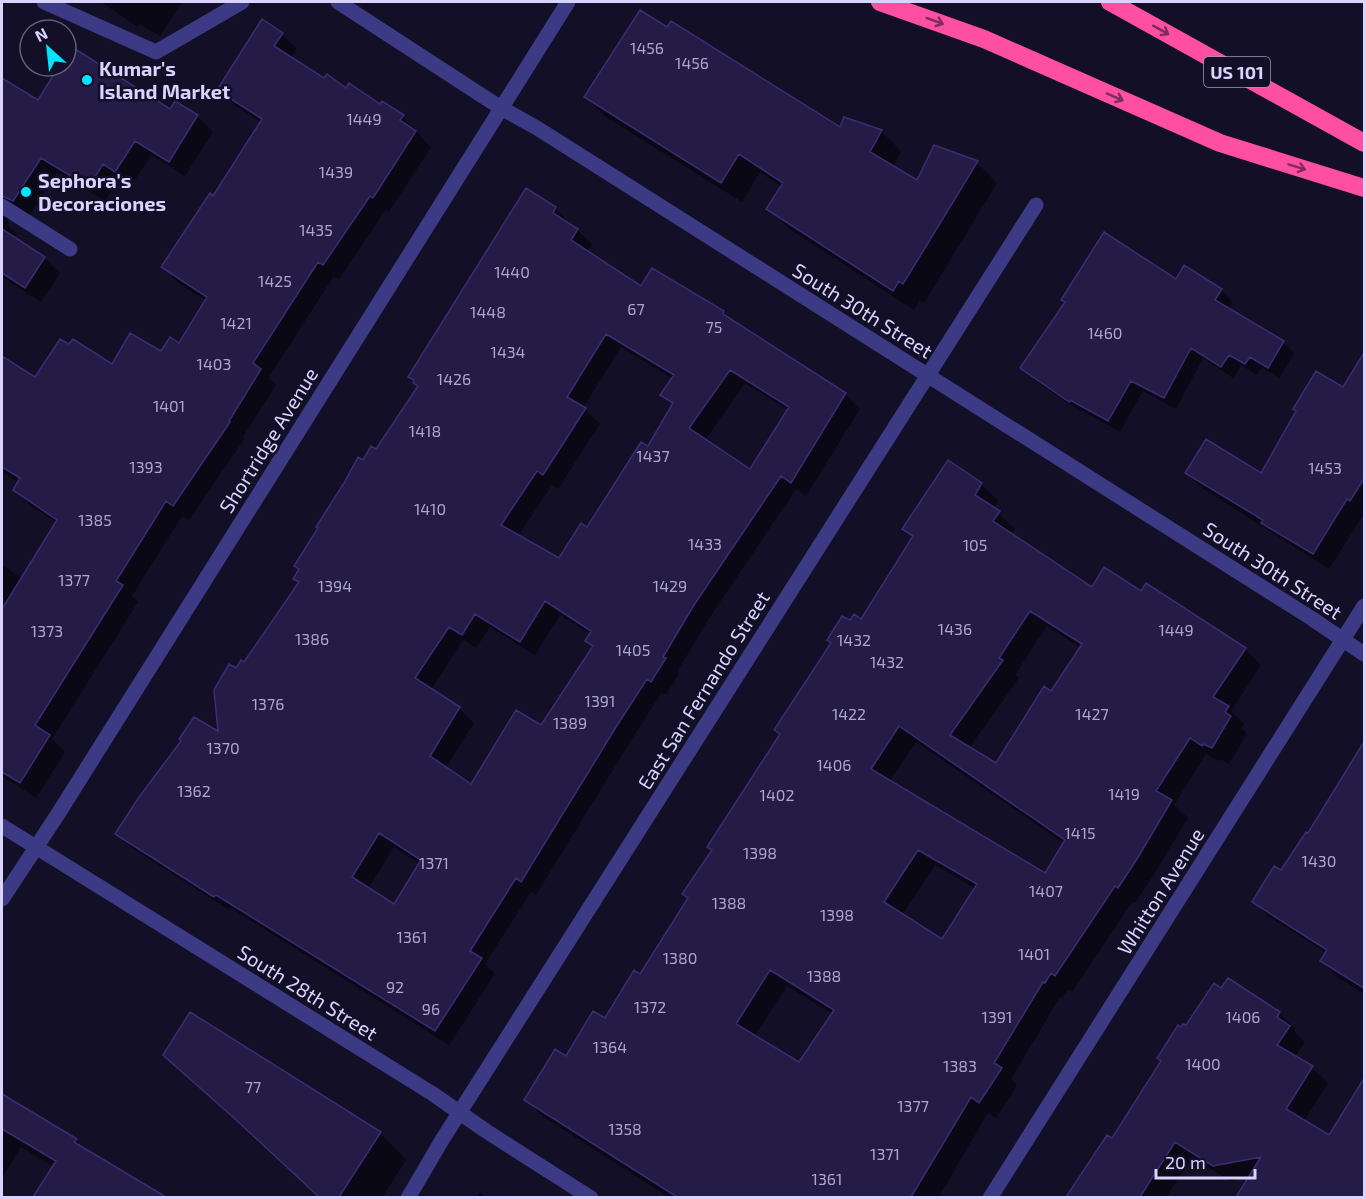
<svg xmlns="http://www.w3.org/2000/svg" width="1366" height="1199" viewBox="0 0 1366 1199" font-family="'Exo 2',sans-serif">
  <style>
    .shadow { fill: #0007; fill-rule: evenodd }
    .building { fill: #241b47; stroke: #3b2d73; stroke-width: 1.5; fill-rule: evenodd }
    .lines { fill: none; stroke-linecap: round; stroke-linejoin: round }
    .service { stroke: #3d3a85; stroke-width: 15 }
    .minor { stroke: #3d3a85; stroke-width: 15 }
    .tertiary { stroke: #3d3a85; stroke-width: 15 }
    .motorway { stroke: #ff4fa3; stroke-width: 18 }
    .oneway { stroke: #7d2c5e }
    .poi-dot { fill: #00e5ff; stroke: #130f26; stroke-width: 2 }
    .labels { text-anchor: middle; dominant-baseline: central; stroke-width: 5; stroke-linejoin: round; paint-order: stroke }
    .number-label { font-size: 16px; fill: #aca6d1 }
    .shield { fill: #130f26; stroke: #9e99be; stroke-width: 1.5 }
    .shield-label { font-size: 18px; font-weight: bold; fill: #d9d4ff }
    .poi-label { font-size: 20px; font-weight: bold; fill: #d9d4ff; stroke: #130f26; text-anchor: start }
    .street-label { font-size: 20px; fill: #d9d4ff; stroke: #130f26 }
  </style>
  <rect width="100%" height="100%" fill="#130f26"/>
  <!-- shadow -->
  <path class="shadow" d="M 101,2 L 182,2 L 160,36 L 140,24 L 138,27 Z
    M 282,34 L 297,49 L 291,59 L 324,80 L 403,117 L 431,147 L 389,212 L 386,210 L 339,279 L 334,276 L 268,378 L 276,385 L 243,437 L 245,438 L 189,520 L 182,516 L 132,596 L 138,602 L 52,739 L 65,752 L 36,798 L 2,776 L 2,565 L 22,578 L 57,523 L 30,505 L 15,490 L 19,482 L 2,472 L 2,357 L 36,379 L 112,366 L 162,353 L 179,345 L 207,301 L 178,283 L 163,267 L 214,198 L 261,122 L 234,105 L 219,89 Z
    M 66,58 L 170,111 L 197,116 L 213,132 L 185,176 L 151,155 L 131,186 L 119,179 L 105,201 L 57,172 L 29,216 L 8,217 L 9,226 L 17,234 L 14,239 L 44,258 L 60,273 L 41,302 L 2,277 L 2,79 L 38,102 L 61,66 L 66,66 Z
    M 585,97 L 841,129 L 881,131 L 901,151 L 893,167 L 918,182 L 934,147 L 977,163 L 997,183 L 924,303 L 920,300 L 914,310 L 788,228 L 768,208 L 782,187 L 760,172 L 742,202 L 606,117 Z
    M 526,190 L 555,208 L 570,223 L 569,225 L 577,230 L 592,244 L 587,252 L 642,288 L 723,313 L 734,323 L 845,394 L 860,409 L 806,496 L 796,489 L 708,620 L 677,672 L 679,674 L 666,695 L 662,692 L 630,742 L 536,895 L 531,892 L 485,964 L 495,974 L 449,1045 L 231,908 L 229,910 L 132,848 L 117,834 L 220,734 L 237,670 L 245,664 L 300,584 L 295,579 L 363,462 L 376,451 L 419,387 L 410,377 ZM 621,347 L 673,379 L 662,394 L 674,406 L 648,448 L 587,529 L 559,560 L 518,536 L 552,485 L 558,489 L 600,424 L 583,408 ZM 745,383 L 788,410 L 751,471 L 705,440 ZM 560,615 L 590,634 L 587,641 L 594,648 L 541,727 L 471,787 L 445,769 L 474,723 L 459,708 L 431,690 L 463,640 L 476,648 L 490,627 L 535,655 ZM 394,847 L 420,864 L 394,906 L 368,889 Z
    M 1177,281 L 1221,290 L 1233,302 L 1228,309 L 1283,342 L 1294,353 L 1280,378 L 1262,368 L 1257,375 L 1241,365 L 1233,378 L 1203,358 L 1176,409 L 1143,391 L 1120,432 L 1083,411 L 1081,412 L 1034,380 L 1022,368 Z
    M 1364,354 L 1364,514 L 1329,569 L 1202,488 L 1187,473 L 1261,475 L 1343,389 Z
    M 949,463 L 981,484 L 998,501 L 993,509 L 1015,529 L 1011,535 L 1093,589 L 1141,593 L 1245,649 L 1261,665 L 1231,711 L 1244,724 L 1241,728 L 1247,734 L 1229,764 L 1220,759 L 1219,761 L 1206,754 L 1174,805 L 1188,818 L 1153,876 L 1135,903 L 1132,902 L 1072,992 L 1068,989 L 1062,998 L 1060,997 L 1011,1079 L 1017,1085 L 996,1118 L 988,1113 L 938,1198 L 670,1198 L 542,1116 L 526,1099 L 605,1020 L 640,976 L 689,898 L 713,851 L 781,736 L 776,730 L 850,622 L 862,621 L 914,538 L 904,529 ZM 1047,626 L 1081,648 L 1052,693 L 997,765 L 969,748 L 1019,678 L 1015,675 ZM 916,742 L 1065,844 L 1045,875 L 889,782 ZM 935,865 L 976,889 L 942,942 L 902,916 ZM 787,986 L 833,1014 L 799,1064 L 754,1037 Z
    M 1364,744 L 1364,994 L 1337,977 L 1322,961 L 1327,953 L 1269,917 L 1254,902 L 1282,872 L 1308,835 Z
    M 1279,1013 L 1295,1029 L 1294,1031 L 1305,1042 L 1295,1057 L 1312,1068 L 1328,1083 L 1304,1121 L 1330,1137 L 1364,1080 L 1364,1198 L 1240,1198 L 1239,1196 L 1250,1178 L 1230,1181 L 1192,1157 L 1166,1198 L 1067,1198 L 1112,1140 L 1182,1029 Z
    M 165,1055 L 380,1133 L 406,1160 L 382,1198 L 319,1198 Z
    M 2,1096 L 76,1140 L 88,1152 L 169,1198 L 35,1198 L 54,1167 L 21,1147 L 2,1178 Z
    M 480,1192 L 488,1198 L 477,1198 Z"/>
  <!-- building -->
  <path class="building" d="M 640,10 L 667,27 L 671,21 L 840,127 L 844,117 L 882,130 L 870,152 L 917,180 L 934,145 L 978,161 L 903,284 L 899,281 L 893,291 L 766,209 L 783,183 L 739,154 L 721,183 L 584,97 Z
    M 262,19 L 283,33 L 274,46 L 324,78 L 327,74 L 346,88 L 349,83 L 380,104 L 382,101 L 404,115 L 400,120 L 416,131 L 373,198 L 370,196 L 323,265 L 318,262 L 253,363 L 261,369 L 229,421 L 230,422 L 173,506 L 166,501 L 116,581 L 123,585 L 35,725 L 50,735 L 20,783 L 2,772 L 2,609 L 57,520 L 13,490 L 20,478 L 2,467 L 2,356 L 35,377 L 60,339 L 69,344 L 73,339 L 112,364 L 130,333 L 161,351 L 170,337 L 179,343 L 207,297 L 161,267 L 210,193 L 213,196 L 262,119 L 217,90 Z
    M 72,47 L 170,109 L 175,101 L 198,115 L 169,162 L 135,141 L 115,172 L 103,164 L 89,187 L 41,158 L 13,201 L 2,196 L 2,78 L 38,100 L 59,66 L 66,66 L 66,55 Z
    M 526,188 L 556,207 L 553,213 L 578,229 L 571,240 L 641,286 L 652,268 L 724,311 L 723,314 L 846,393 L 791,483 L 781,476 L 694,605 L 663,657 L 666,658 L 651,682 L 647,679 L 616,727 L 521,882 L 516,878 L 470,951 L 482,958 L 435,1031 L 216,895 L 214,897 L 115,834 L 139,797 L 181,741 L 179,739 L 194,717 L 218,731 L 214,690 L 229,664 L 236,668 L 241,660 L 244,662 L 299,582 L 293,579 L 299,569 L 294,566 L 318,528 L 316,527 L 344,483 L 358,457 L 363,460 L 371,446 L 376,449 L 418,386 L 413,383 L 414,380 L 408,377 ZM 606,334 L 674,375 L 660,395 L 673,403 L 648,446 L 641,442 L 587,527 L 581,523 L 559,558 L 501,525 L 537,471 L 543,475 L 586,408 L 567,397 ZM 730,370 L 789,407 L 750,469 L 689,428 ZM 545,601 L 591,631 L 585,641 L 593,646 L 541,725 L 516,710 L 471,784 L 430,756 L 460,707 L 415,678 L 449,627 L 462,635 L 475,614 L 520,642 ZM 379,833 L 421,860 L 394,904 L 352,877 Z
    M 2,229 L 45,257 L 25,288 L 2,273 Z
    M 1104,232 L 1176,279 L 1184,265 L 1222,289 L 1215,300 L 1284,341 L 1268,368 L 1250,357 L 1245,364 L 1229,355 L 1221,367 L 1191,348 L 1164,398 L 1131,381 L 1108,421 L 1070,400 L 1069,402 L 1020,368 L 1065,302 L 1061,300 Z
    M 1365,351 L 1365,477 L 1350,501 L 1347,499 L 1313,554 L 1261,523 L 1263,520 L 1185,473 L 1206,439 L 1261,473 L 1296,411 L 1293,409 L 1316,371 L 1343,387 Z
    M 948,460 L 982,483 L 975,495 L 1000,511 L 993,521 L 1092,587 L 1104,567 L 1141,591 L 1146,583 L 1246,648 L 1213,697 L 1229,706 L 1225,712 L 1231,716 L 1212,748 L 1203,744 L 1202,746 L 1190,738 L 1156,791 L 1172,800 L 1137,859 L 1118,888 L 1115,886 L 1055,976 L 1051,973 L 1045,983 L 1043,982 L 994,1063 L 1002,1068 L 979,1103 L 971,1097 L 911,1197 L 677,1197 L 524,1100 L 555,1049 L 566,1056 L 593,1011 L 605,1018 L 634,970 L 640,974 L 688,898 L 682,894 L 712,850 L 707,847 L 780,734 L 774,730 L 831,643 L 827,640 L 842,616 L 850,620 L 854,614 L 861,619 L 913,536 L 902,529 ZM 1030,611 L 1082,644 L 1051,691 L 1044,686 L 996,763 L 950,735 L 1003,660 L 999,658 ZM 899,726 L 1065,840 L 1045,873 L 871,769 ZM 918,850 L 977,884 L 942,939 L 884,902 ZM 770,970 L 834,1010 L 799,1062 L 736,1024 Z
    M 1365,740 L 1365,989 L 1320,961 L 1327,950 L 1252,902 L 1274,866 L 1281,870 L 1306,832 L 1308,833 Z
    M 1228,978 L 1280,1012 L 1277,1017 L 1290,1026 L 1277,1045 L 1313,1066 L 1286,1109 L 1329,1135 L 1365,1077 L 1365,1197 L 1236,1197 L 1261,1157 L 1213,1166 L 1175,1142 L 1140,1197 L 1066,1197 L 1107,1135 L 1112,1138 L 1161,1061 L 1157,1058 L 1178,1025 L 1181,1027 L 1183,1024 L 1186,1025 L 1214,983 L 1221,988 Z
    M 190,1012 L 381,1132 L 339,1197 L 319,1197 L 234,1118 L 163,1055 Z
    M 2,1094 L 77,1139 L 74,1142 L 166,1197 L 33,1197 L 56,1161 L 2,1129 Z"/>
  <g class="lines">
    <!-- service -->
    <path class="service" d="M 44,2 L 156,52 L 242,2
      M 2,206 L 70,249"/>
    <!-- minor -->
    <path class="minor" d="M 338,2 L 501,108 L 537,128 L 1311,618 L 1364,654
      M 2,899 L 58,814 L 568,2
      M 408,1198 L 442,1140 L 1036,205
      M 990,1198 L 1364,606"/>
    <!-- tertiary -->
    <path class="tertiary" d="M 2,826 L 433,1094 L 486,1131 L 591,1198"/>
    <!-- motorway -->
    <path class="motorway" d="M 880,2 L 984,39 L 1220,143 L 1364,188
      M 1110,2 L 1364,143"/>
  </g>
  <!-- one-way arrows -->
  <defs><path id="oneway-shaft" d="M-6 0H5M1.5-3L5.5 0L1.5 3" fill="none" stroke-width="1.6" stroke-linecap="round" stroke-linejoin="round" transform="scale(1.5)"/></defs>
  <g class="oneway">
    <use href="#oneway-shaft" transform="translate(935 21) rotate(20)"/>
    <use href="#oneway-shaft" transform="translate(1161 30) rotate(29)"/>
    <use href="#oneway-shaft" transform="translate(1115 97) rotate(24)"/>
    <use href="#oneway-shaft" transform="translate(1297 167) rotate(17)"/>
  </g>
  <!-- markers -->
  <g class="poi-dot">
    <circle cx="87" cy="80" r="6"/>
    <circle cx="26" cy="192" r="6"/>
  </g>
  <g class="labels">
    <!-- number labels -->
    <g class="number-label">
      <text x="647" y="47">1456</text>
      <text x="692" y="62">1456</text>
      <text x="364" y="118">1449</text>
      <text x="336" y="171">1439</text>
      <text x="316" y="229">1435</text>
      <text x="512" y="271">1440</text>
      <text x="275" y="280">1425</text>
      <text x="636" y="308">67</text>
      <text x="488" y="311">1448</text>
      <text x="236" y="322">1421</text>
      <text x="714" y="326">75</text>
      <text x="1105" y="332">1460</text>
      <text x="508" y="351">1434</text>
      <text x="214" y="363">1403</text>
      <text x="454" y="378">1426</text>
      <text x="169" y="405">1401</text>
      <text x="425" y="430">1418</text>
      <text x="653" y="455">1437</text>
      <text x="146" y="466">1393</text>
      <text x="1325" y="467">1453</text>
      <text x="430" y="508">1410</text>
      <text x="95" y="519">1385</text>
      <text x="705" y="543">1433</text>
      <text x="975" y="544">105</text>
      <text x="74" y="579">1377</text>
      <text x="335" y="585">1394</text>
      <text x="670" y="585">1429</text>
      <text x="955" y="628">1436</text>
      <text x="1176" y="629">1449</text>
      <text x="47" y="630">1373</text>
      <text x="312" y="638">1386</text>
      <text x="854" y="639">1432</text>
      <text x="633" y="649">1405</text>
      <text x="887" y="661">1432</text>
      <text x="600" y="700">1391</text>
      <text x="268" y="703">1376</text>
      <text x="849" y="713">1422</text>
      <text x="1092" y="713">1427</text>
      <text x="570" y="722">1389</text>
      <text x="223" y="747">1370</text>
      <text x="834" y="764">1406</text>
      <text x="194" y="790">1362</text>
      <text x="1124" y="793">1419</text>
      <text x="777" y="794">1402</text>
      <text x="1080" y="832">1415</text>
      <text x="760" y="852">1398</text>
      <text x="1319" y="860">1430</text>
      <text x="434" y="862">1371</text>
      <text x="1046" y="890">1407</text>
      <text x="729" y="902">1388</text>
      <text x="837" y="914">1398</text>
      <text x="412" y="936">1361</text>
      <text x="1034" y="953">1401</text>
      <text x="680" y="957">1380</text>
      <text x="824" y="975">1388</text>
      <text x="395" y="986">92</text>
      <text x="650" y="1006">1372</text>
      <text x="431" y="1008">96</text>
      <text x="997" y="1016">1391</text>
      <text x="1243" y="1016">1406</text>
      <text x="610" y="1046">1364</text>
      <text x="1203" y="1063">1400</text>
      <text x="960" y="1065">1383</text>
      <text x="253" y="1086">77</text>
      <text x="913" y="1105">1377</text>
      <text x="625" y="1128">1358</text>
      <text x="885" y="1153">1371</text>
      <text x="827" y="1178">1361</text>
    </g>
    <!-- shield labels -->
    <rect class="shield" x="1204" y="57" width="66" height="30" rx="4.5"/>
    <g class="shield-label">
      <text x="1237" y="72">US 101</text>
    </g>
    <!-- poi labels -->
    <g class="poi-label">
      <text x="99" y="68">Kumar's<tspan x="99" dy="23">Island Market</tspan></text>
      <text x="38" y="180">Sephora's<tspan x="38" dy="23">Decoraciones</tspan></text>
    </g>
    <!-- street labels -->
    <g class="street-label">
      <text transform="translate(863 310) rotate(32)">South 30th Street</text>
      <text transform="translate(268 440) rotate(-58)">Shortridge Avenue</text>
      <text transform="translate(1273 570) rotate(33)">South 30th Street</text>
      <text transform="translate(703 690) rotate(-58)">East San Fernando Street</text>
      <text transform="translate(1160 891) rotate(-58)">Whitton Avenue</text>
      <text transform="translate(308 992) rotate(32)">South 28th Street</text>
    </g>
  </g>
  <!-- border -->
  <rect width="1366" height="1199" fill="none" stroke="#d9d4ff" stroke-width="6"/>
  <!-- north arrow -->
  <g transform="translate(48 48) rotate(333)"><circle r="28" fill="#130f26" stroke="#625e7d" stroke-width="1.5"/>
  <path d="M0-4.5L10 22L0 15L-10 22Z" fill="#00e5ff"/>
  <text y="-9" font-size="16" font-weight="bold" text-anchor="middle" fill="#d9d4ff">N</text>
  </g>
  <!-- scale -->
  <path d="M1156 1169v9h99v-9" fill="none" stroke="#d9d4ff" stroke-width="3"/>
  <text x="1165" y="1169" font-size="18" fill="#d9d4ff" stroke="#130f26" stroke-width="4.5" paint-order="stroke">20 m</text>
</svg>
